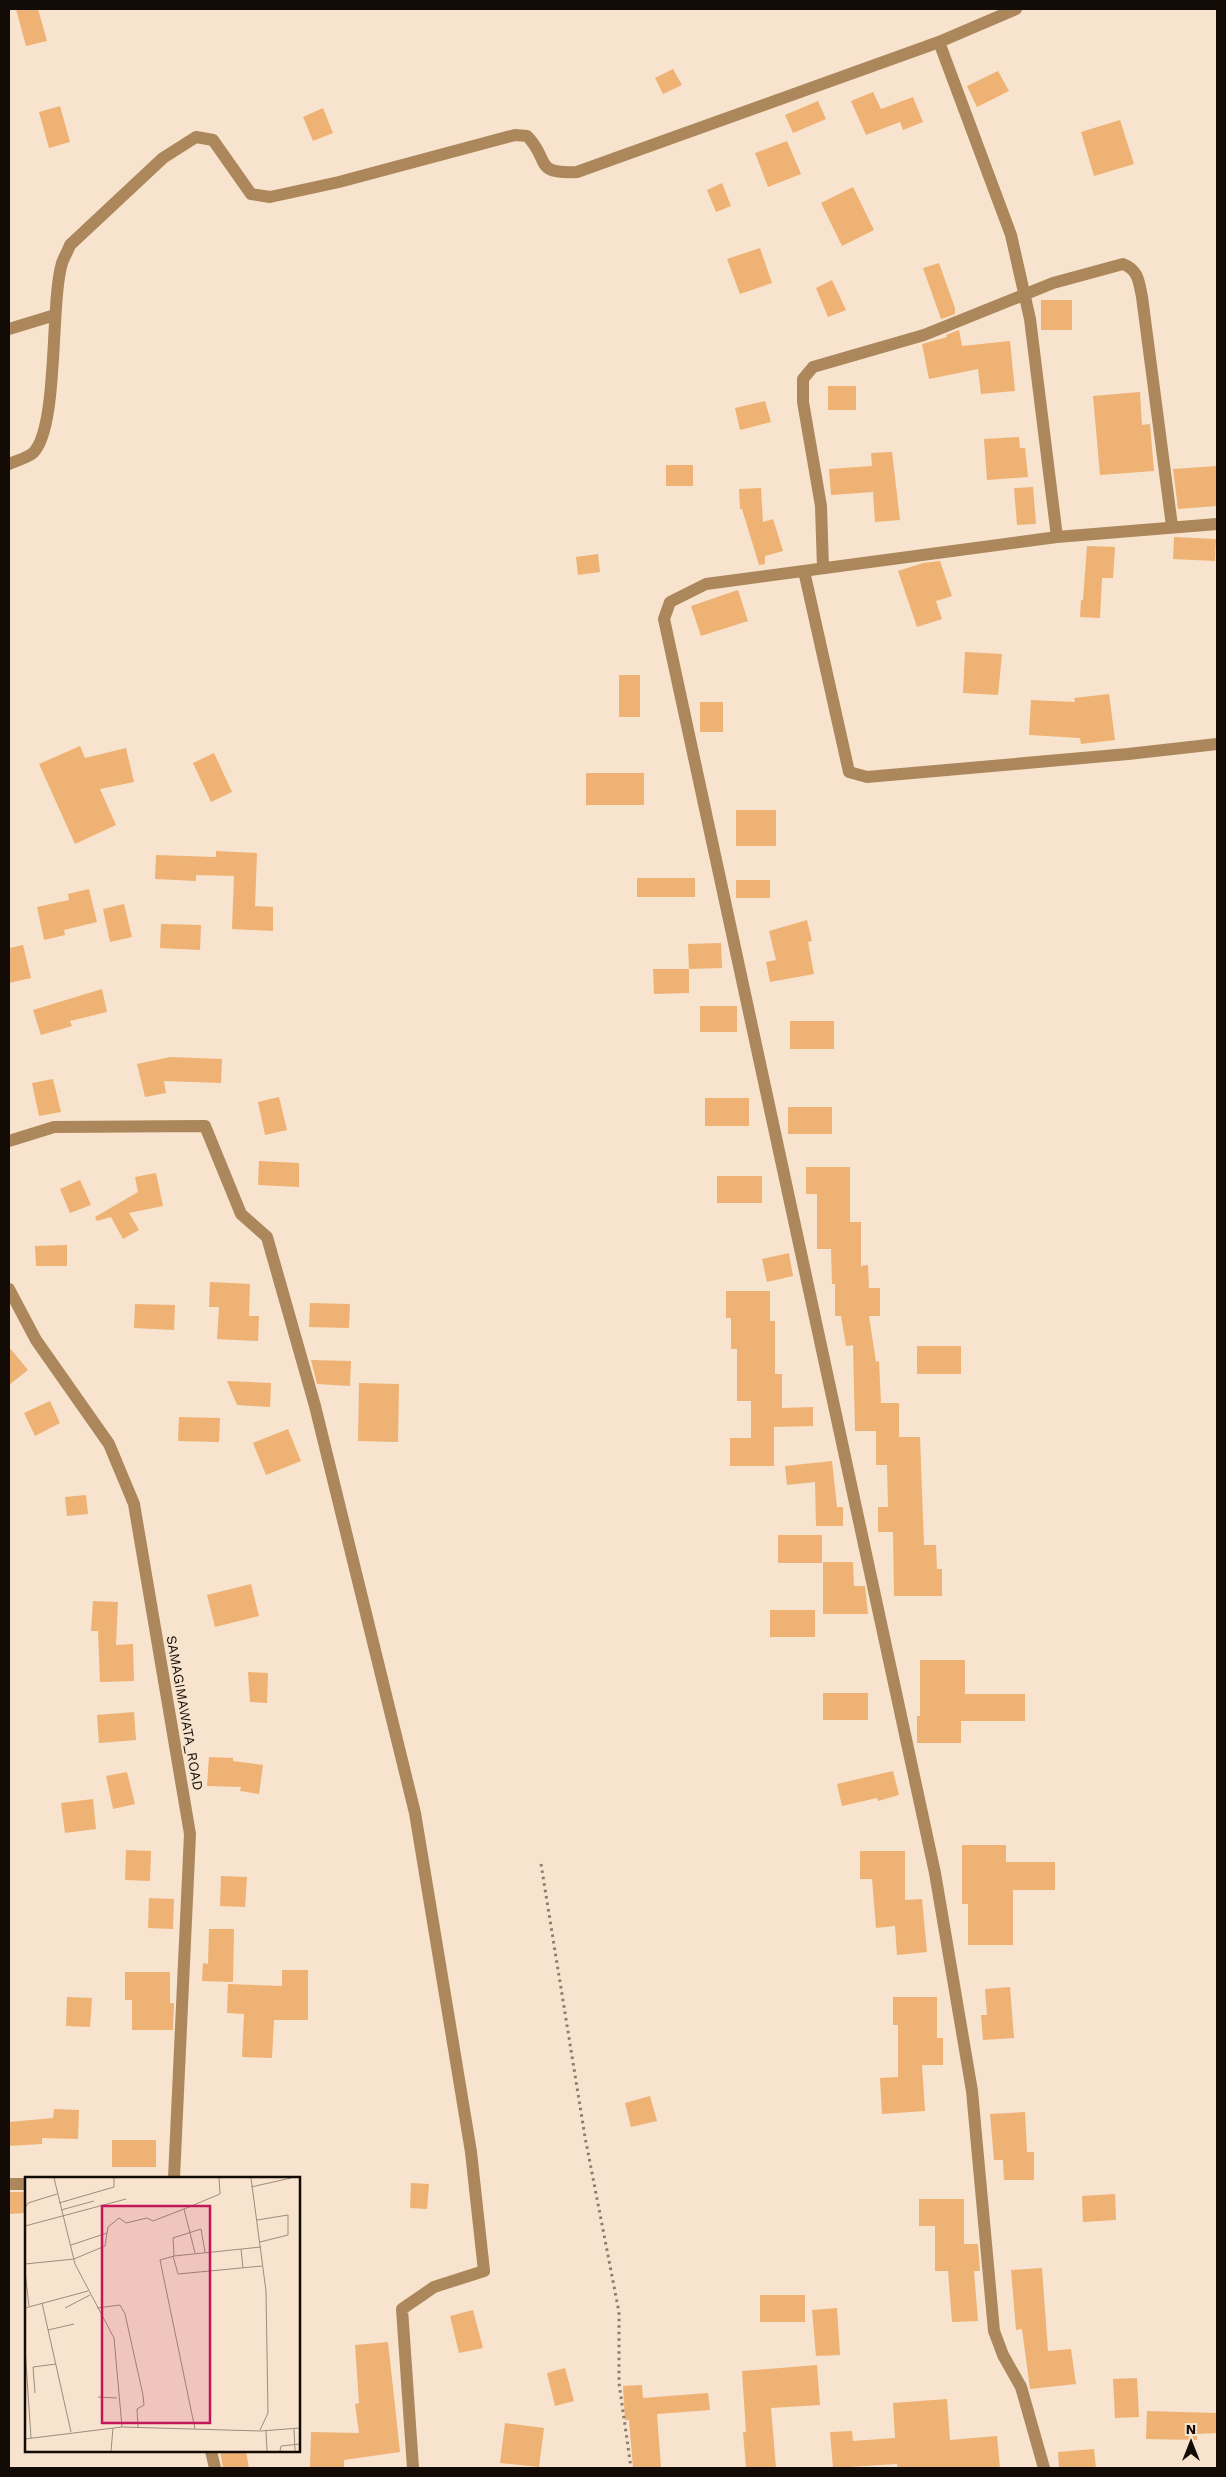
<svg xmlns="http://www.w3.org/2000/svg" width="1226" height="2477" viewBox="0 0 1226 2477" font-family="'Work Sans',sans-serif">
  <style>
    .building { fill: #eeb274 }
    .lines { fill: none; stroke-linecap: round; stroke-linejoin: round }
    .path { stroke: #8a7c6e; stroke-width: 3; stroke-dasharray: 2.5 4; stroke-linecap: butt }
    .minor { stroke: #ab875b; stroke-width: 12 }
    .labels { text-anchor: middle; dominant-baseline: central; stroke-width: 4.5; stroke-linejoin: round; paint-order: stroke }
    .street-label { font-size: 14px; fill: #130c06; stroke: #f8e3ce }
    .inset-road { fill: none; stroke: #9c8d7e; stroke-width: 1 }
    .view { fill: #c2185b; fill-opacity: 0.15; stroke: #c2185b; stroke-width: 2.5 }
    .inset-edge { fill: none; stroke: #130c06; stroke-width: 2.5 }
  </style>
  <rect width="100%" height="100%" fill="#f8e3ce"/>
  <!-- building -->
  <path class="building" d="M 16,9 L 38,9 L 47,41 L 26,46 Z
    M 673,69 L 682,85 L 663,94 L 655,78 Z
    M 998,71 L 1009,91 L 977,107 L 967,86 Z
    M 873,92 L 881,109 L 913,97 L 923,122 L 903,130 L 900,122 L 866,135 L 851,101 Z
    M 818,101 L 826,119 L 793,133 L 785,115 Z
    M 60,106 L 70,142 L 49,148 L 39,112 Z
    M 323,108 L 333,133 L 313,141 L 303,117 Z
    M 1120,120 L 1134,164 L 1094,176 L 1081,132 Z
    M 787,141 L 801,174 L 768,187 L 755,153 Z
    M 722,183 L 731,206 L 716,212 L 707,190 Z
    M 853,187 L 874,230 L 842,246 L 821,203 Z
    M 760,248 L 772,283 L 740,294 L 727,259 Z
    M 939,263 L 955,308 L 955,314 L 941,319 L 923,268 Z
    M 832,280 L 846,310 L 828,317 L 816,288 Z
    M 1041,300 L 1072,300 L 1072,330 L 1041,330 Z
    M 959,330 L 962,346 L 1010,341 L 1015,391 L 981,394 L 978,369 L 929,379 L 922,344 L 947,337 L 946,335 Z
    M 828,386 L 856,386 L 856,410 L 828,410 Z
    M 1140,392 L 1142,425 L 1150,424 L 1154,471 L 1100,475 L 1093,396 Z
    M 765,401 L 771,422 L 740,430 L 735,408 Z
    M 1019,437 L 1020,448 L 1025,448 L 1028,477 L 987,480 L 984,439 Z
    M 892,452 L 900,520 L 875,522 L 873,492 L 831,495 L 829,469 L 872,466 L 871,453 Z
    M 666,465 L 693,465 L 693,486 L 666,486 Z
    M 1217,466 L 1217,506 L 1178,509 L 1173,469 Z
    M 1033,487 L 1036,524 L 1017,525 L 1014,488 Z
    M 761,488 L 763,522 L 773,519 L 783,551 L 765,556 L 765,564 L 759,565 L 742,509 L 740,509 L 739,489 Z
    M 1174,537 L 1216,539 L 1215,561 L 1173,559 Z
    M 1087,546 L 1115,547 L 1113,578 L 1102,578 L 1100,618 L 1080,617 L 1081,600 L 1083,600 Z
    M 598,554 L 600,572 L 578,575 L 576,557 Z
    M 940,561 L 952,596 L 936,601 L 942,619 L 917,627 L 898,571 L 923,563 Z
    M 738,590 L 748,621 L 701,636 L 691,606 Z
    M 965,652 L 1002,654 L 998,695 L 963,693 Z
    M 619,675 L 640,675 L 640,717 L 619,717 Z
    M 1109,694 L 1115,740 L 1081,744 L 1080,738 L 1029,735 L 1031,700 L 1075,702 L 1074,698 Z
    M 700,702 L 723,702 L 723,732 L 700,732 Z
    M 80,746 L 85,758 L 126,748 L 134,782 L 100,789 L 116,825 L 75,844 L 39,764 Z
    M 214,753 L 232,792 L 211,802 L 193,763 Z
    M 586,773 L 644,773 L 644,805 L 586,805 Z
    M 736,810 L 776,810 L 776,846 L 736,846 Z
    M 216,851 L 257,853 L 255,906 L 273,907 L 273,931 L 232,929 L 234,876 L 196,875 L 196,881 L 155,879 L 156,855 L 216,857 Z
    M 637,878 L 695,878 L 695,897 L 637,897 Z
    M 736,880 L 770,880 L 770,898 L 736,898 Z
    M 89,889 L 97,922 L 64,930 L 65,935 L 44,940 L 37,907 L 69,900 L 68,894 Z
    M 124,904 L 132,937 L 110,942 L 103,909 Z
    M 807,920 L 812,941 L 808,942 L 814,974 L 770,982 L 766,962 L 776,960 L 769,931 Z
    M 161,924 L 201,925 L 200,950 L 160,948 Z
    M 721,943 L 722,968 L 689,969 L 688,944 Z
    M 23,945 L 31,978 L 9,983 L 9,948 Z
    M 653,969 L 689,969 L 689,993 L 654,994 Z
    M 102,989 L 107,1012 L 70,1021 L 72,1026 L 41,1035 L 33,1010 Z
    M 700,1006 L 737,1006 L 737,1032 L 700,1032 Z
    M 790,1021 L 834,1021 L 834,1049 L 790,1049 Z
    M 170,1057 L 222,1059 L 221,1083 L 164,1081 L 166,1093 L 145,1097 L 137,1064 Z
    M 53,1079 L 61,1112 L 39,1116 L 32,1083 Z
    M 279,1097 L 287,1130 L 265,1135 L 258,1102 Z
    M 705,1098 L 749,1098 L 749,1126 L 705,1126 Z
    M 788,1107 L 832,1107 L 832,1134 L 788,1134 Z
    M 259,1161 L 299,1163 L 299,1187 L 258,1185 Z
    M 806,1167 L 850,1167 L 850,1222 L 861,1222 L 861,1266 L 868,1265 L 869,1288 L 880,1288 L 880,1316 L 869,1316 L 876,1362 L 879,1361 L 881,1403 L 899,1403 L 899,1437 L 920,1437 L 924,1545 L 936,1545 L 937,1569 L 942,1569 L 942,1596 L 894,1596 L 893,1532 L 878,1532 L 878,1507 L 888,1507 L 887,1465 L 876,1465 L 876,1431 L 855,1431 L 853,1345 L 846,1346 L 841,1316 L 835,1316 L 835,1284 L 832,1284 L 831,1249 L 817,1249 L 817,1194 L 806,1194 Z
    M 156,1173 L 163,1206 L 129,1213 L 139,1230 L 123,1239 L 111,1217 L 97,1221 L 95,1217 L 138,1192 L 135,1177 Z
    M 717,1176 L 762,1176 L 762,1203 L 717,1203 Z
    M 80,1180 L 91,1205 L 70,1213 L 60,1189 Z
    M 67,1245 L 67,1266 L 36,1266 L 35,1246 Z
    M 789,1253 L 793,1276 L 767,1282 L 762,1259 Z
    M 210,1282 L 250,1284 L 249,1316 L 259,1316 L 258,1341 L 217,1339 L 219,1307 L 209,1307 Z
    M 726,1291 L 770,1291 L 770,1321 L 775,1321 L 775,1374 L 782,1374 L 782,1408 L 813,1407 L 813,1426 L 774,1427 L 774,1466 L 730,1466 L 730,1438 L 751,1438 L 751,1401 L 737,1401 L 737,1349 L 731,1349 L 731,1318 L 726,1318 Z
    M 310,1303 L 350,1304 L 349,1328 L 309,1327 Z
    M 135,1304 L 175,1305 L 174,1330 L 134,1328 Z
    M 917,1346 L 961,1346 L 961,1374 L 917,1374 Z
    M 9,1347 L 28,1370 L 9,1385 Z
    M 311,1360 L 351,1361 L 350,1386 L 317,1384 Z
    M 227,1381 L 271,1383 L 270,1407 L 237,1405 Z
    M 359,1383 L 399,1384 L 398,1442 L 358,1441 Z
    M 50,1401 L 60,1423 L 35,1436 L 24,1413 Z
    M 179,1417 L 220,1418 L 219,1442 L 178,1441 Z
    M 288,1429 L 301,1461 L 266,1475 L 253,1443 Z
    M 832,1461 L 837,1507 L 843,1507 L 843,1526 L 816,1526 L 815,1482 L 787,1485 L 785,1466 Z
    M 86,1495 L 88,1514 L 67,1516 L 65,1497 Z
    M 778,1535 L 822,1535 L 822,1563 L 778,1563 Z
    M 823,1562 L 853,1562 L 854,1586 L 865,1586 L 868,1614 L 823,1614 Z
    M 251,1584 L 259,1616 L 215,1627 L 207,1595 Z
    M 93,1601 L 118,1602 L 116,1645 L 133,1644 L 134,1681 L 100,1682 L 98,1631 L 91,1631 Z
    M 770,1610 L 815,1610 L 815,1637 L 770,1637 Z
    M 920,1660 L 965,1660 L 965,1694 L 1025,1694 L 1025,1721 L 961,1721 L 961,1743 L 917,1743 L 917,1716 L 920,1716 Z
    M 248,1672 L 268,1673 L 267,1703 L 250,1702 Z
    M 823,1693 L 868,1693 L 868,1720 L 823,1720 Z
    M 134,1712 L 136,1740 L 99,1743 L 97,1715 Z
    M 209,1757 L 233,1758 L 233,1761 L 263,1765 L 259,1794 L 240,1791 L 241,1787 L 207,1786 Z
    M 893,1771 L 899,1795 L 878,1801 L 877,1798 L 842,1806 L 837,1784 Z
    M 127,1772 L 135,1804 L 113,1809 L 106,1776 Z
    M 93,1799 L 96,1829 L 65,1833 L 61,1803 Z
    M 962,1845 L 1006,1845 L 1006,1862 L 1055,1862 L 1055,1890 L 1013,1890 L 1013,1945 L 968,1945 L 968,1904 L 962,1904 Z
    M 126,1850 L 151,1851 L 150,1881 L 125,1880 Z
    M 860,1851 L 905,1851 L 905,1900 L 922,1899 L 927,1952 L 897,1955 L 895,1926 L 876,1928 L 872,1879 L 860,1879 Z
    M 221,1876 L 247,1877 L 245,1907 L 220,1906 Z
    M 149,1898 L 174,1899 L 173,1929 L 148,1928 Z
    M 209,1929 L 234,1929 L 233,1982 L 202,1981 L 203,1963 L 208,1964 Z
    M 282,1970 L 308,1970 L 308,2020 L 274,2020 L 272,2058 L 242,2057 L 244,2014 L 227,2013 L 228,1984 L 282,1986 Z
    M 125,1972 L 170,1972 L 170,2003 L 174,2003 L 173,2030 L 132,2030 L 132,2000 L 125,2000 Z
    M 1010,1987 L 1014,2038 L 983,2040 L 981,2015 L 987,2015 L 985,1989 Z
    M 67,1997 L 92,1998 L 90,2027 L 66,2026 Z
    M 893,1997 L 937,1997 L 937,2038 L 943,2038 L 943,2065 L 922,2065 L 925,2111 L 882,2114 L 880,2078 L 898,2077 L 898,2025 L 893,2025 Z
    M 650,2096 L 657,2121 L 631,2127 L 625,2103 Z
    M 54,2109 L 79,2110 L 78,2139 L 42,2138 L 42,2144 L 9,2146 L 9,2122 L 53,2118 Z
    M 1025,2112 L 1027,2152 L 1034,2152 L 1034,2180 L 1004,2180 L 1003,2160 L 994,2160 L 990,2114 Z
    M 112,2140 L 156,2140 L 156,2167 L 112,2167 Z
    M 411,2183 L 429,2184 L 427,2209 L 410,2208 Z
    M 9,2192 L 26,2192 L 26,2213 L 9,2214 Z
    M 1115,2194 L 1116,2220 L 1083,2222 L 1082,2196 Z
    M 919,2199 L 964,2199 L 964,2244 L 978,2244 L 980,2271 L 974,2271 L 978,2321 L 952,2322 L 948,2271 L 935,2271 L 935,2226 L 919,2226 Z
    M 1042,2268 L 1048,2351 L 1071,2349 L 1076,2384 L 1030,2389 L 1022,2329 L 1016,2330 L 1011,2270 Z
    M 760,2295 L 805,2295 L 805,2322 L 760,2322 Z
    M 837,2308 L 840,2355 L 816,2356 L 812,2310 Z
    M 473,2310 L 483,2348 L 459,2353 L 450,2316 Z
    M 388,2342 L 400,2452 L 344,2460 L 344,2468 L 310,2468 L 311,2432 L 359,2433 L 355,2404 L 359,2403 L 355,2345 Z
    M 817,2365 L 820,2405 L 771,2408 L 776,2468 L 746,2468 L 743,2432 L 746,2432 L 742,2371 Z
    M 565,2368 L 574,2401 L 555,2406 L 547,2373 Z
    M 1137,2378 L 1139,2417 L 1115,2418 L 1113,2379 Z
    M 642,2385 L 643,2398 L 708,2393 L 710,2410 L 657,2414 L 661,2468 L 633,2468 L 629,2420 L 625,2420 L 623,2386 Z
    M 947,2399 L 950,2440 L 997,2436 L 1000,2468 L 898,2468 L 897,2464 L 833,2468 L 830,2432 L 852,2431 L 853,2441 L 895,2438 L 893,2403 Z
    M 1147,2411 L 1217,2413 L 1217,2433 L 1197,2434 L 1197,2440 L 1146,2439 Z
    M 505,2423 L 544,2428 L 539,2467 L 500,2463 Z
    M 1094,2449 L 1096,2468 L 1059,2468 L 1058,2452 Z
    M 220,2451 L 246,2451 L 249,2468 L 223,2468 Z"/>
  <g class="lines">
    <!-- path -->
    <path class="path" d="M 541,1864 L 585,2137 L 619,2312 L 619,2383 L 631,2468"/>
    <!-- minor -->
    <path class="minor" d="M 939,42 L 1011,235 L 1030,319 L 1057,537
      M 9,329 L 55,315
      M 9,464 C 16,461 27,458 33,453 C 59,428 50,303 62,263 C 64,257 68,251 70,245 L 163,158 L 196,137 L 213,140 L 251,194 L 270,197 L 339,182 L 515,135 L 527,136 C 551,160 532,174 577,172 L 939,42 L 1016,9
      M 823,568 L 821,506 L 803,402 L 803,379 L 813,367 L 924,335 L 1053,283 L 1123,264 C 1139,270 1139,283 1142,297 L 1172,526
      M 804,571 L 849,772 L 867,777 L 1128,754 L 1217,744
      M 9,1141 L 54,1127 L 205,1126 L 241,1214 L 267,1237 L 315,1406 L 415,1813 L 471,2152 L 484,2271 L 434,2287 L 402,2309 L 413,2468
      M 9,1289 L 36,1340 L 109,1444 L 134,1504 L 190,1834 L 174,2178
      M 9,2184 L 26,2184
      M 211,2451 L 215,2468
      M 1044,2468 L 1021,2387 L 1003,2355 L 994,2331 L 972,2091 L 935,1873 L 664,619 L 670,602 L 706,584 L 1057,537 L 1217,524"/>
  </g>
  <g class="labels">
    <!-- street labels -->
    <g class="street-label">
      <text transform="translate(185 1713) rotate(80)">SAMAGIMAWATA_ROAD</text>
    </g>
  </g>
  <!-- overview -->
  <g transform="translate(25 2177)">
    <rect width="275" height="275" fill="#f8e3ce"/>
    <path class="inset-road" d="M 29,1 L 50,87 L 89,161 L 97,250M 226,1 L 241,114 L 243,236 L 235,253M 226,10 L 266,1M 34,26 L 89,10 L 89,1M 0,31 L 3,26 L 32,17M 159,32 L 170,76M 36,33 L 69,24M 232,43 L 263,38 L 263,58 L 235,65M 0,49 L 101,22M 46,68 L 82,56M 216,72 L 218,91M 148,79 L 153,97 L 237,89M 149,79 L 148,61 L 176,52 L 180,75M 0,87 L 49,82 L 80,69 L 83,50 L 94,41 L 101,46 L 122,41 L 128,44 L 159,32 L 195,17 L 194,1M 0,94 L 4,129M 17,126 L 46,255M 0,131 L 63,114M 40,131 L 65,118M 72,131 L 95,128 L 100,137 L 118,218 L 119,228 L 112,232 L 113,250M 23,153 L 49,147M 0,171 L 6,261M 10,216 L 8,190 L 31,187M 73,220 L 92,221M 170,252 L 135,83 L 149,79 L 236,70M 269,252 L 270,274M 241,254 L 242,274M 0,262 L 97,250 L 235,254 L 275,251M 86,274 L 88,251M 255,274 L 256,269 L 275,267"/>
    <path class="view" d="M 77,29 L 185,29 L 185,246 L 77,246 Z"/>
    <rect width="275" height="275" class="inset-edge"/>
  </g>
  <!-- border -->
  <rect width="1226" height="2477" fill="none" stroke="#130c06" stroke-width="20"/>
  <!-- north arrow -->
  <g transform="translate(1191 2442)" stroke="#f8e3ce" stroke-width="4" paint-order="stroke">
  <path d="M0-4L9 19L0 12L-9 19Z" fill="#130c06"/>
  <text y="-8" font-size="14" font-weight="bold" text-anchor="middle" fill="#130c06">N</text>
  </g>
</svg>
